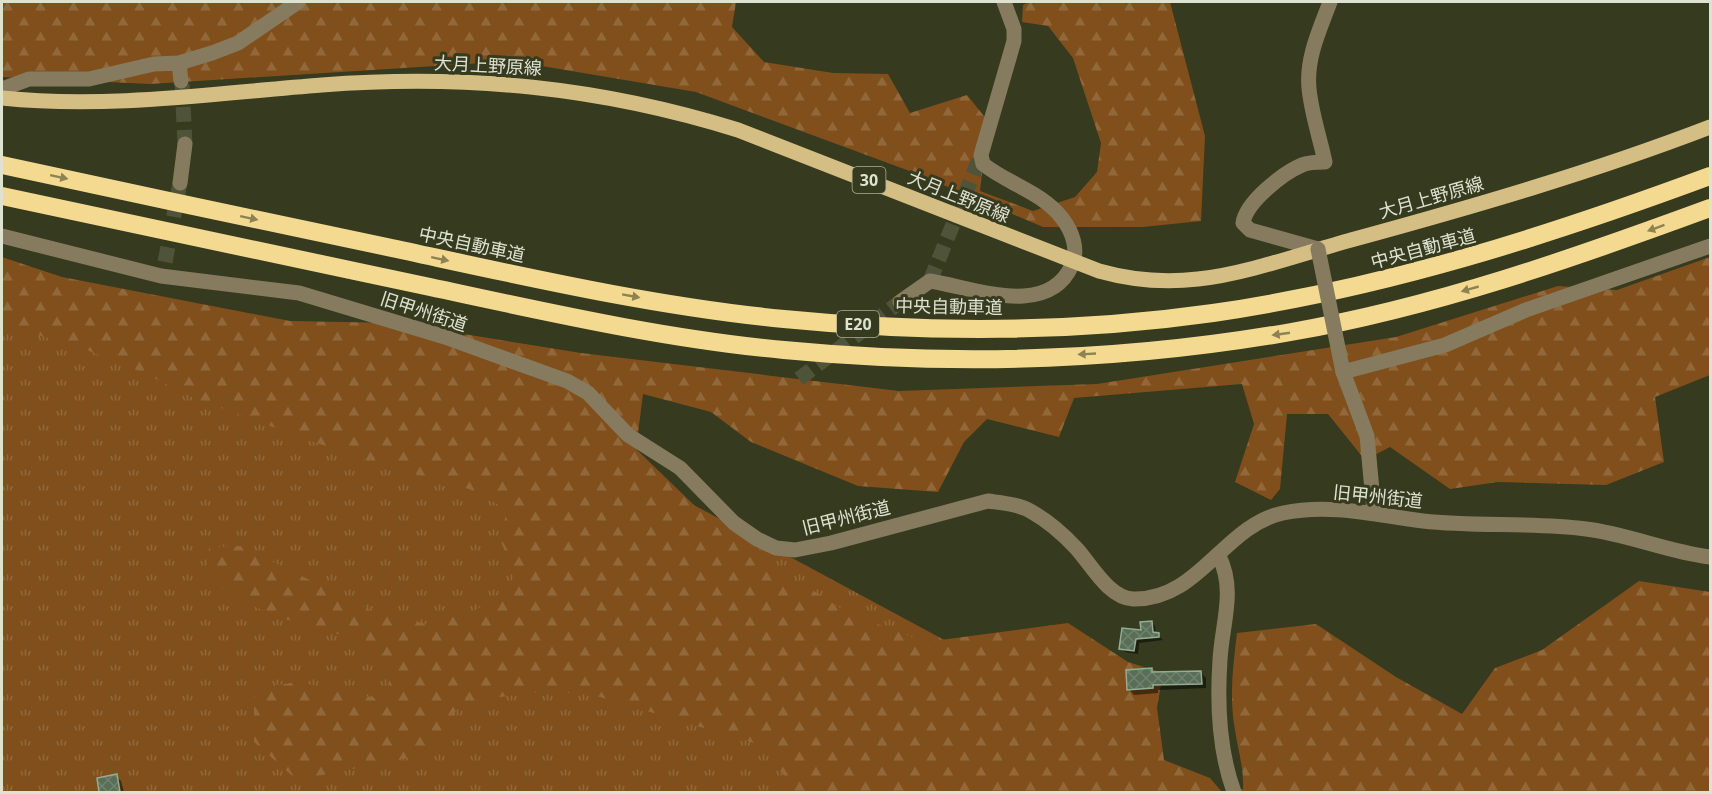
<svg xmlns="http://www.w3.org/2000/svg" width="1712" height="794" viewBox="0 0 1712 794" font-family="'Open Sans','Noto Sans JP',sans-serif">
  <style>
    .grass { fill: url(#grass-tufts) }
    .forest { fill: url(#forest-firs) }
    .shadow { fill: #0007 }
    .building { fill: url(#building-cross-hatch); stroke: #95ac93; stroke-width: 1.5 }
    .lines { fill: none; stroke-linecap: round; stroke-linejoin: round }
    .minor-tunnel { stroke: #4f5339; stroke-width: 15; stroke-dasharray: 15 8; stroke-linecap: butt }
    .minor { stroke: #867b5f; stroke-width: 15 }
    .major { stroke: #d5be84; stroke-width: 15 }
    .highway { stroke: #f4d991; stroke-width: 18 }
    .minor-bridge { stroke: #867b5f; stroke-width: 15 }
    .oneway { fill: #8c8252 }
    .labels { text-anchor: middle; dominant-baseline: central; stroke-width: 6; stroke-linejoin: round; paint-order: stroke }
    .shield { fill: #363a1e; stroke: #acb09b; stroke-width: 1.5 }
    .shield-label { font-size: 16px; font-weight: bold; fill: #dee2d1 }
    .street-label { font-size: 18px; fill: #dee2d1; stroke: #363a1e }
  </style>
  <defs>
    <pattern id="grass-tufts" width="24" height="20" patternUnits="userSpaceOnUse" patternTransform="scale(1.5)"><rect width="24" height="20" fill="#814f1b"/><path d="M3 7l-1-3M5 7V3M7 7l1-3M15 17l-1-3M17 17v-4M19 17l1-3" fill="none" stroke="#92683b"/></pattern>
    <pattern id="forest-firs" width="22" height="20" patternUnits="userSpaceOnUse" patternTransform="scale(1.5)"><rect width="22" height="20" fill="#814f1b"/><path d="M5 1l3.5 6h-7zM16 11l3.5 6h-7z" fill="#92683b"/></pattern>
    <pattern id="building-cross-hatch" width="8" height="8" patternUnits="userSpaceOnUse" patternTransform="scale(1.5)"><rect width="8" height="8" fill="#586e56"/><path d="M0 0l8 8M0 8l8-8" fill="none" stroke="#70826d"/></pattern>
  </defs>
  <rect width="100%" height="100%" fill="#363a1e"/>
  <!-- grass -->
  <path class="grass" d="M 2,285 L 451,374 L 1048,696 L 1054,792 L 2,792 Z"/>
  <!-- forest -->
  <path class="forest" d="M 2,2 L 736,2 L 732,27 L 764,62 L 833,73 L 888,74 L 910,113 L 967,95 L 988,121 L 980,191 L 1033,211 L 1075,197 L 1097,172 L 1101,143 L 1073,58 L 1048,26 L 1022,22 L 1023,5 L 1029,2 L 1170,2 L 1205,136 L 1201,221 L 1143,227 L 1043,227 L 915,173 L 696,92 L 512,61 L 150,84 L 2,77 Z
    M 2,257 L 62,277 L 290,321 L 396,323 L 581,353 L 899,391 L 1097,384 L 1396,337 L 1558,286 L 1617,290 L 1710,257 L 1710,375 L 1655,397 L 1664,462 L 1606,485 L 1498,482 L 1450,489 L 1390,447 L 1365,460 L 1328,414 L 1287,414 L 1280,489 L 1271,500 L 1235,482 L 1254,424 L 1242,384 L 1074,398 L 1059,437 L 987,419 L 964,442 L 938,492 L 858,486 L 751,442 L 711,412 L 643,394 L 636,449 L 723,533 L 848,613 L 925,642 L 1068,623 L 1128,662 L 1163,673 L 1157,708 L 1164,760 L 1210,778 L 1222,792 L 1243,789 C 1244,768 1238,750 1235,730 C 1229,697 1233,665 1237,633 L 1316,624 L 1396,677 L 1462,714 L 1495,668 L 1542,650 L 1639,581 L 1710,592 L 1710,792 L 795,792 L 764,746 L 590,694 L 542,692 L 492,698 L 457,707 L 443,751 L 297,780 L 254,742 L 254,697 L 276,685 L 299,682 L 381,699 L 390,685 L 389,664 L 373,644 L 278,617 L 228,595 L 208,568 L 209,547 L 241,546 L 370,610 L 426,624 L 473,612 L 515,583 L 510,562 L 500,540 L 507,510 L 476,491 L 361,459 L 194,398 L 146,374 L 72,344 L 2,326 Z"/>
  <!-- shadow -->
  <path class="shadow" d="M 1151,622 L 1155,626 L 1156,634 L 1163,640 L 1139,643 L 1138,654 L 1125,652 L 1121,648 L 1143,632 Z
    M 1151,670 L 1156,674 L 1201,673 L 1206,678 L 1206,688 L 1158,690 L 1158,693 L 1134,695 L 1129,689 Z
    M 116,776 L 121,781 L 124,792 L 101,792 L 98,780 Z"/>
  <!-- building -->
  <path class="building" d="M 1152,621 L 1153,632 L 1159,633 L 1159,637 L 1136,639 L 1134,651 L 1119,649 L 1122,628 L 1141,630 L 1140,622 Z
    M 1152,668 L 1152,672 L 1201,671 L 1202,684 L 1153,685 L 1153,688 L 1127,690 L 1126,670 Z
    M 117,774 L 120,792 L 99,792 L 97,778 Z"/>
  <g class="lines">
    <!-- minor-tunnel -->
    <path class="minor-tunnel" d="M 182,84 L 185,144
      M 165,262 L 180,183
      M 930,281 L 981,155
      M 799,379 L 900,302"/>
    <!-- minor -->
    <path class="minor" d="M 179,63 L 181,81
      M 2,89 L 29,79 L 89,79 L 154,64 L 179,63 L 212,53 L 238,43 L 298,2
      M 180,183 L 185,144
      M 2,236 L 161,276 L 299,293 L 445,337 L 567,381 L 588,393 L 628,435 L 680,468 L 734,523 L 757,539 L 776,548 L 795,550 L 831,543 L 988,501 C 1002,503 1019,504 1032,512 C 1048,521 1064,535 1077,549 C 1092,566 1109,598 1133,599 C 1199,601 1224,525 1283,513 C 1330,503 1376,515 1423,521 C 1477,527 1532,522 1586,529 C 1628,534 1668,552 1710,557
      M 1318,249 L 1250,230 L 1243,223 C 1246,202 1283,173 1302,165 C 1309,162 1318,162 1325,162 C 1320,138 1311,112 1309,88 C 1306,58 1320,29 1330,2
      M 900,302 L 930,281 C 974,288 1048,319 1072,265 C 1079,249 1072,231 1062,218 C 1042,192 1008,184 983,164 L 981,155 L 1014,41 L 1014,29 L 1004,2
      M 1374,512 L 1367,436 L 1343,372 L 1445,345 L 1526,310 L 1710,246
      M 1219,556 C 1236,591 1222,623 1220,660 C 1217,704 1219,751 1234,792"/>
    <!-- major -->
    <path class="major" d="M 2,98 C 109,109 216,93 322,85 C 467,74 600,87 738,130 L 1099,271 C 1131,280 1164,283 1198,279 C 1246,274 1304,253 1351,240 C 1472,207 1593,172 1710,127"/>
    <!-- highway -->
    <path class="highway" d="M 2,165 C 130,193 259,220 387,247 C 518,275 650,306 784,319 C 925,333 1072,333 1213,313 C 1385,288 1548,236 1710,176
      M 2,196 C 144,226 287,257 430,287 C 547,312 665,339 784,350 C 951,366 1125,361 1291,332 C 1435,307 1574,258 1710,208"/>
    <!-- minor-bridge -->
    <path class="minor-bridge" d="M 1318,249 L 1343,372"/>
  </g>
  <!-- one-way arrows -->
  <defs><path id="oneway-solid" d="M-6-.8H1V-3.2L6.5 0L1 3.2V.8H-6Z" transform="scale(1.5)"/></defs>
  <g class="oneway">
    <use href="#oneway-solid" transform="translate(59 177) rotate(12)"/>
    <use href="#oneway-solid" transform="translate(249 218) rotate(12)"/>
    <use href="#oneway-solid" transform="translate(1656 228) rotate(160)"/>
    <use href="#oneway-solid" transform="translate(440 259) rotate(12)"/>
    <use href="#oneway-solid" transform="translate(1470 289) rotate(164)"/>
    <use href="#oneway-solid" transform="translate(631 296) rotate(10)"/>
    <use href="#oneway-solid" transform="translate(1281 334) rotate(172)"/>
    <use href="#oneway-solid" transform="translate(1087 354) rotate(177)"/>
  </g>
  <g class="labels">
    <!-- shield labels -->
    <g class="shield">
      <rect x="852.5" y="167" width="33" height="26" rx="4.5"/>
      <rect x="837" y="311" width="42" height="26" rx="4.5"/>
    </g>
    <g class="shield-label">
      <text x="869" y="180">30</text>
      <text x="858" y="324">E20</text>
    </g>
    <!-- street labels -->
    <g class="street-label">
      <text transform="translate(488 65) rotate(3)">大月上野原線</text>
      <text transform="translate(959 196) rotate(22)">大月上野原線</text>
      <text transform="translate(1431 197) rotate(-16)">大月上野原線</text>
      <text transform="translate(472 244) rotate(12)">中央自動車道</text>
      <text transform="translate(1423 248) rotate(-15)">中央自動車道</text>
      <text transform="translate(949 306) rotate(1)">中央自動車道</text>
      <text transform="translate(424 311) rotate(18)">旧甲州街道</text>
      <text transform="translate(1378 496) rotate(6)">旧甲州街道</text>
      <text transform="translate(846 517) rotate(-14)">旧甲州街道</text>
    </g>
  </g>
  <!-- border -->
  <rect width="1712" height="794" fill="none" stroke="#dee2d1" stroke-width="6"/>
</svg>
